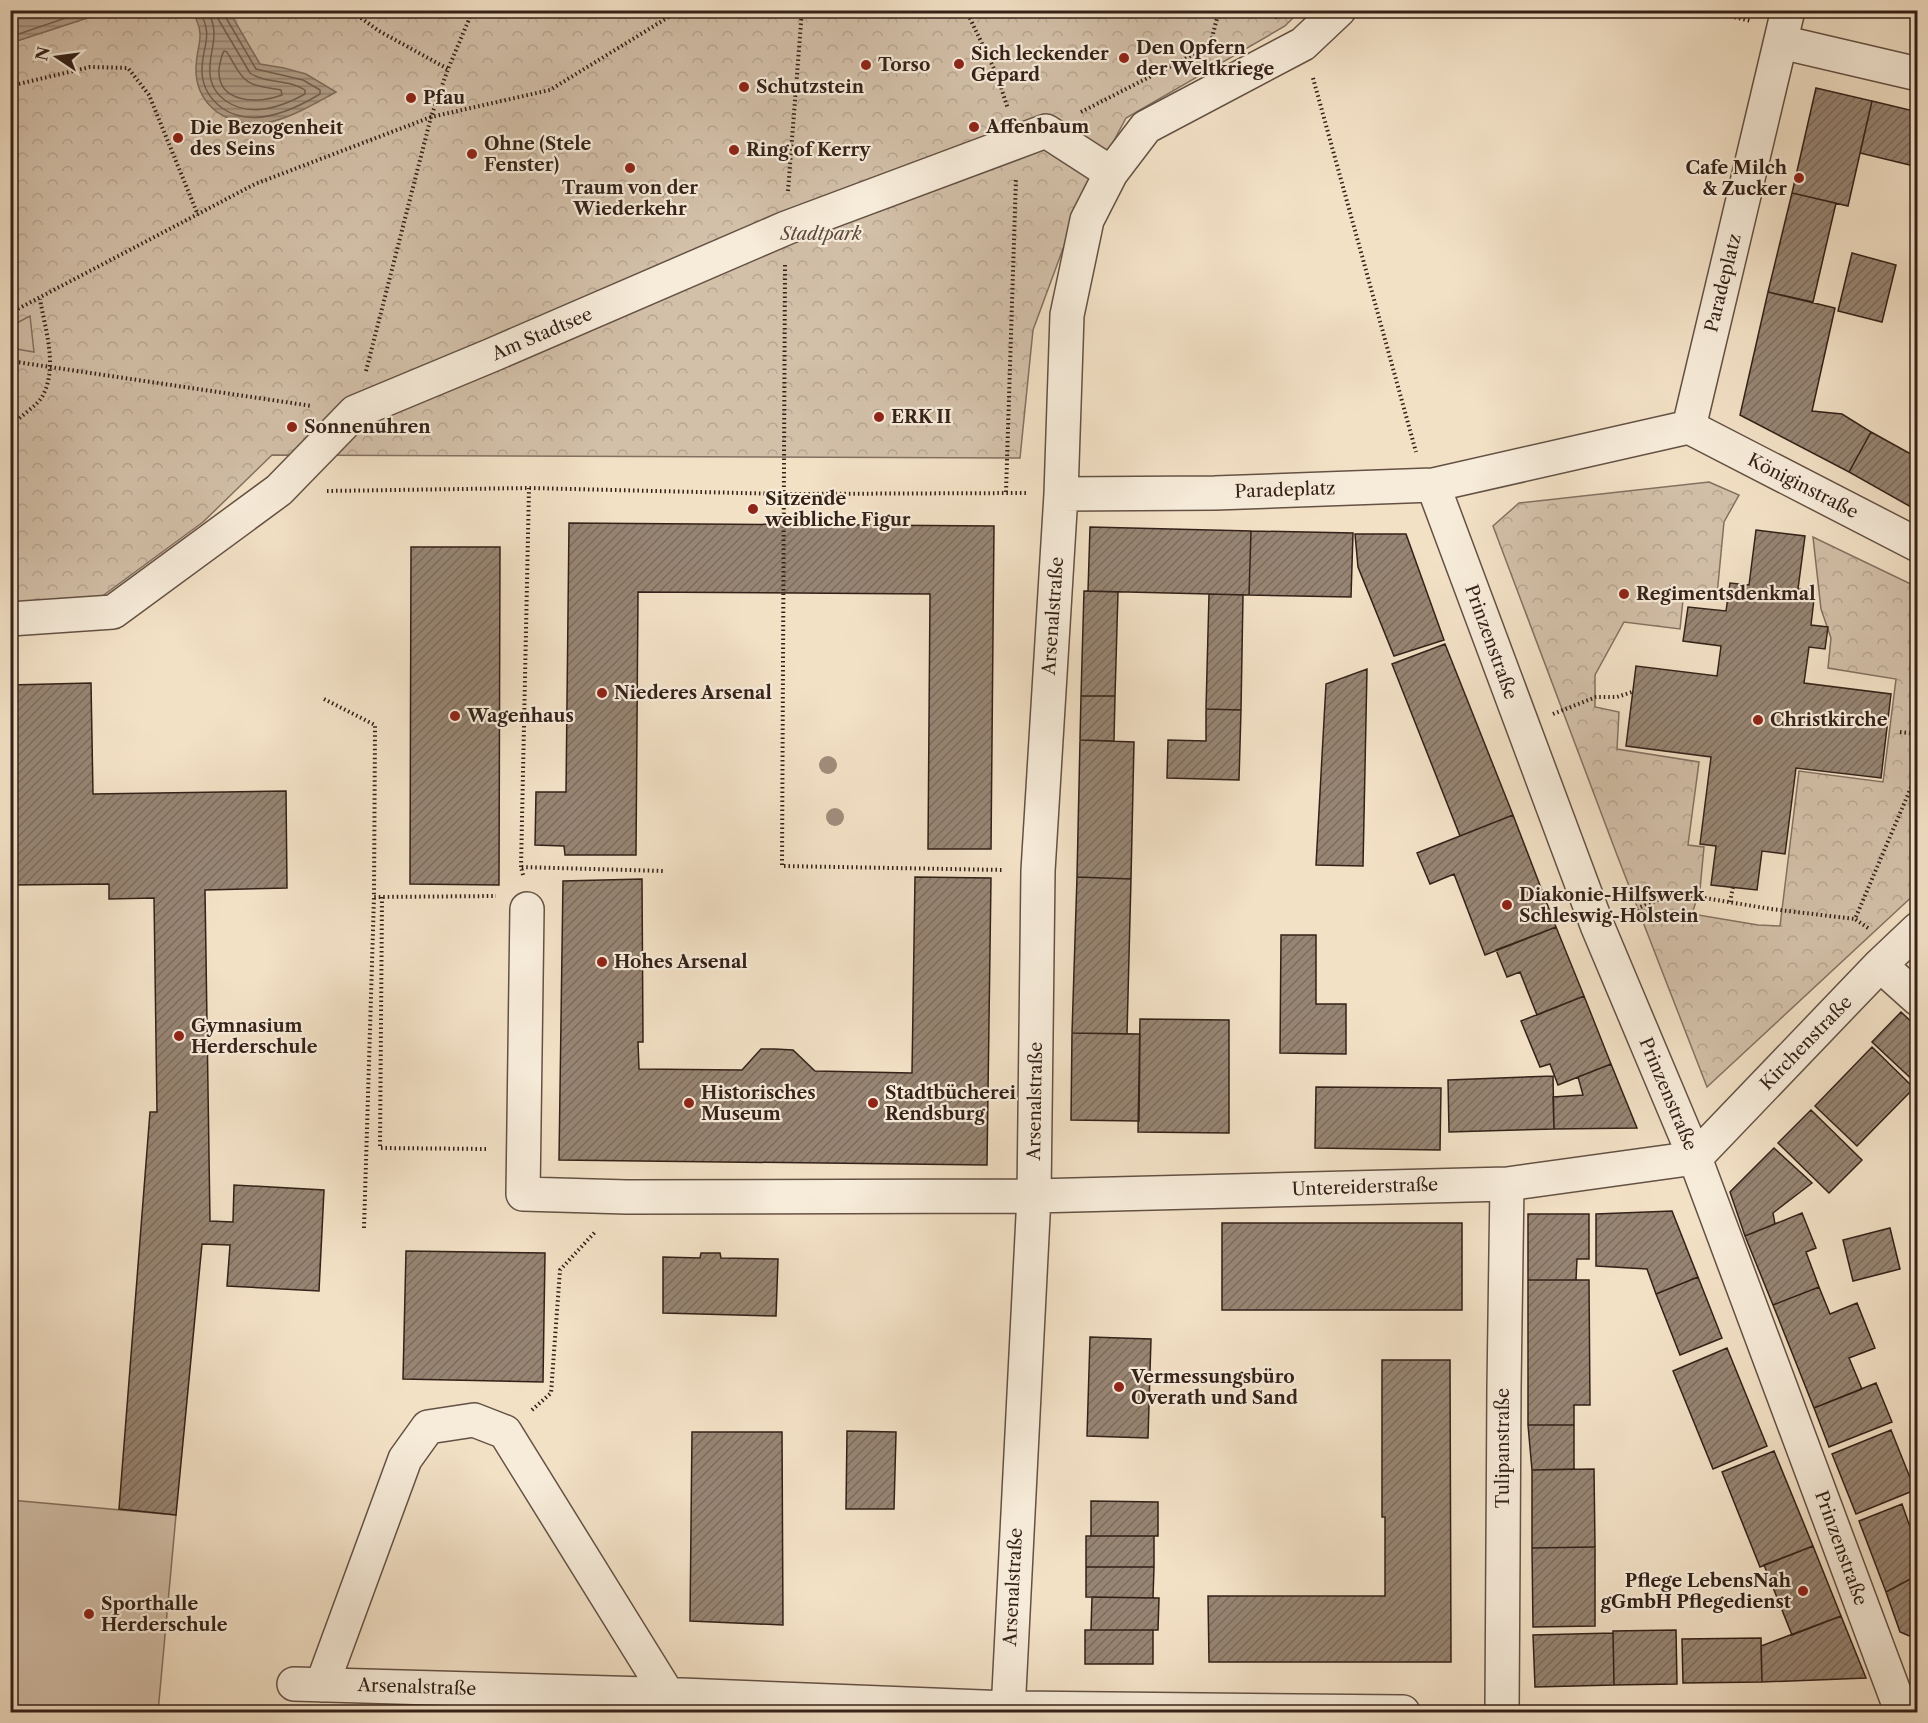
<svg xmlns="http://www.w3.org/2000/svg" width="1928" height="1723" viewBox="0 0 1928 1723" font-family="'Libre Caslon Text',serif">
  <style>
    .park { fill: url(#park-crowns); stroke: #847061; stroke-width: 1.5 }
    .garden { fill: #d3c0a9; stroke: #847061; stroke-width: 1.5 }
    .water { fill: url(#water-rules); stroke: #806d5d; stroke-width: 1.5 }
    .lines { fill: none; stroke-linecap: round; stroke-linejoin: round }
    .shore { stroke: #736052; stroke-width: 1.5 }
    .building { fill: url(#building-hatch); stroke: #342119; stroke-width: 1.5 }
    .minor-casing { stroke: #645144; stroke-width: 36 }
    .path { stroke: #342119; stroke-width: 4; stroke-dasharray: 1.5 3; stroke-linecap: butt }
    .minor { stroke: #f7ecda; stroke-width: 33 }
    .tree { fill: #a08d7b }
    .poi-dot { fill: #8f2418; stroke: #f7ecda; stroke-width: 2 }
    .labels { text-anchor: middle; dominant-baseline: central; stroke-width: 4.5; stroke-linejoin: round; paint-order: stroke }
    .poi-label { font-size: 18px; font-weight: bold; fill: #342119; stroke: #f7ecda; text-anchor: start }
    .park-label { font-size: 18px; font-style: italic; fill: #5c493d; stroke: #f7ecda }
    .street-label { font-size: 18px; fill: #342119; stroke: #f7ecda }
  </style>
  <defs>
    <pattern id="park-crowns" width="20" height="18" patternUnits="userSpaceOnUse" patternTransform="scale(1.5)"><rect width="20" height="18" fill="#d3c0a9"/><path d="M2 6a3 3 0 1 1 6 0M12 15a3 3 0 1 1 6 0" fill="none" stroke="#b6a591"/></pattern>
    <pattern id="water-rules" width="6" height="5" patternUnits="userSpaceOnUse" patternTransform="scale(1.5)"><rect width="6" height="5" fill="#b2a08b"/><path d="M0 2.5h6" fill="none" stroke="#928271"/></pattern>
    <pattern id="building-hatch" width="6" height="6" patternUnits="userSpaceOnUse" patternTransform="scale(1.5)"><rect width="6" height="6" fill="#978573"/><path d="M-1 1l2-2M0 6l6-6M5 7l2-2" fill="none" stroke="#7c6c5e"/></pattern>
  </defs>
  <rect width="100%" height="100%" fill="#f3e1c6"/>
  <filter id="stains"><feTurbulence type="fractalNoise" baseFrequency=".00333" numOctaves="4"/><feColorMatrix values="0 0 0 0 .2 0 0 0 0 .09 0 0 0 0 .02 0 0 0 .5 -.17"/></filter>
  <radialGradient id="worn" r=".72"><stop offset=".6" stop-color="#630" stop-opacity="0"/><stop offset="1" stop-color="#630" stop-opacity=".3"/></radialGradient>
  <!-- park -->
  <path class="park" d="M 100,10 L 1300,11 L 1285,26 L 1126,118 L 1078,208 L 1033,330 L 1020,458 L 272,455 L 203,522 L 101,597 L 11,608 L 10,43 L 93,16 Z
    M 1709,482 L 1739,495 L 1724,522 L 1717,595 L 1684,590 L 1680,629 L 1624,622 L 1595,675 L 1595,707 L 1619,712 L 1617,749 L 1699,762 L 1688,845 L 1704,847 L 1700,889 L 1692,914 L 1758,925 L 1780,926 L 1799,771 L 1883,782 L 1896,679 L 1828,668 L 1831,638 L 1821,609 L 1813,537 L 1917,587 L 1917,892 L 1707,1087 L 1617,855 L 1493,526 L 1519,503 Z"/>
  <!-- garden -->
  <path class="garden" d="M 30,316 L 34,352 L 11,348 L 11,326 Z
    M 10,1500 L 176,1515 L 158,1712 L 11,1712 Z"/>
  <!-- water -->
  <path class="water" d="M 10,11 L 11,10 L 100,11 L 93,16 L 11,43 Z
    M 192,11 L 229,11 L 260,64 L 284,68 L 306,74 L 336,92 C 299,112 257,140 217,112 C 204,102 197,89 196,73 C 195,44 208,39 192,11 Z"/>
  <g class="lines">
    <!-- shore -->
    <path class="shore" d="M 199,10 C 215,38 201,46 202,73 C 203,88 210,99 222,108 C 252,129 292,111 320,94 L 320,90 L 303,80 L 256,69 L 225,16 L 224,10
      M 207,10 C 222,35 208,50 210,74 C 211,86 216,94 226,101 C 250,118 282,107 305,94 L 305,90 C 289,79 266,84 250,73 L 217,17 L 217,10
      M 10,37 L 89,10
      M 224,51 L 227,52 C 246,85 244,84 281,90 L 282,95 C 259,104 217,104 219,69 C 220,63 221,56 224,51 Z"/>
  </g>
  <!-- building -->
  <path class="building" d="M 1816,88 L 1872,101 L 1848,206 L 1792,193 Z
    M 1872,101 L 1918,112 L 1918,167 L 1860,153 Z
    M 1792,193 L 1836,203 L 1813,302 L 1768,292 Z
    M 1852,253 L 1896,265 L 1882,322 L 1838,311 Z
    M 1768,292 L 1835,308 L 1812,411 L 1842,414 L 1871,432 L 1849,472 L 1740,415 Z
    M 1871,432 L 1918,458 L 1918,496 L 1911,507 L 1849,472 Z
    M 569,523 L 994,526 L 991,849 L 928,849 L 930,594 L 638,592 L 636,855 L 565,855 L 564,846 L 535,845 L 536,792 L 566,792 Z
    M 1090,527 L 1251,531 L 1249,595 L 1088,591 Z
    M 1756,530 L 1805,536 L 1798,589 L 1815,590 L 1811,625 L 1828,627 L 1825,649 L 1809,647 L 1804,683 L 1891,694 L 1881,778 L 1796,768 L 1785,854 L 1762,851 L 1757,890 L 1711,885 L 1716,846 L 1700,844 L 1711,757 L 1626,746 L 1636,666 L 1717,676 L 1721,646 L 1683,641 L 1688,607 L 1726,611 L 1730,583 L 1749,585 Z
    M 1251,531 L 1353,533 L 1351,597 L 1249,595 Z
    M 1355,534 L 1406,534 L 1444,640 L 1394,656 L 1358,567 Z
    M 411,547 L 500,547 L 499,885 L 410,884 Z
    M 1084,591 L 1118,592 L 1115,696 L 1081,696 Z
    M 1209,594 L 1243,595 L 1241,710 L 1206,709 Z
    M 1445,644 L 1513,815 L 1460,836 L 1392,664 Z
    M 1367,669 L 1363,866 L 1316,865 L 1326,684 Z
    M 91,683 L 93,794 L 286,791 L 287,888 L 205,890 L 210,1221 L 233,1222 L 234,1185 L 324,1190 L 319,1291 L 227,1286 L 230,1245 L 202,1244 L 176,1515 L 119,1509 L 150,1112 L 157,1112 L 154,898 L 109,899 L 109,884 L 10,885 L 10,685 Z
    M 1081,696 L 1115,696 L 1114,741 L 1080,740 Z
    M 1206,709 L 1241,710 L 1239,780 L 1167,778 L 1168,740 L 1206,741 Z
    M 1080,740 L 1134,742 L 1131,879 L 1077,877 Z
    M 1513,815 L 1556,927 L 1485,955 L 1454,874 L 1430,884 L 1417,853 Z
    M 915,877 L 991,878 L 987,1165 L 559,1160 L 563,881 L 642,879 L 643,1042 L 638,1042 L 639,1069 L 742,1070 L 761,1049 L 775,1049 L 793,1050 L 815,1071 L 912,1073 Z
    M 1077,877 L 1131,879 L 1127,1034 L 1072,1033 Z
    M 1556,927 L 1584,996 L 1537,1015 L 1520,972 L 1507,977 L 1496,950 Z
    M 1281,935 L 1316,935 L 1316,1004 L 1346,1004 L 1346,1054 L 1280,1053 Z
    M 1584,996 L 1611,1064 L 1558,1085 L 1550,1064 L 1540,1067 L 1521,1021 Z
    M 1901,1012 L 1918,1028 L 1918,1085 L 1872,1042 Z
    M 1140,1019 L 1229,1020 L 1229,1133 L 1138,1132 Z
    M 1072,1033 L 1140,1034 L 1139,1121 L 1071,1120 Z
    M 1872,1047 L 1914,1088 L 1857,1146 L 1815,1106 Z
    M 1611,1064 L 1637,1128 L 1554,1129 L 1553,1097 L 1583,1095 L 1578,1077 Z
    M 1553,1076 L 1554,1129 L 1449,1132 L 1448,1080 Z
    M 1316,1087 L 1441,1088 L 1440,1150 L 1315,1148 Z
    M 1811,1110 L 1862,1160 L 1829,1193 L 1778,1143 Z
    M 1774,1148 L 1812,1183 L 1773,1213 L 1775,1224 L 1745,1236 L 1730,1192 Z
    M 1672,1211 L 1698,1277 L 1656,1294 L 1647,1269 L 1596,1266 L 1596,1214 Z
    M 1802,1213 L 1816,1248 L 1806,1252 L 1819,1287 L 1773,1305 L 1745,1236 Z
    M 1528,1214 L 1589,1214 L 1589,1259 L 1577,1259 L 1576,1280 L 1528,1280 Z
    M 1222,1223 L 1462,1223 L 1462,1310 L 1222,1310 Z
    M 1890,1228 L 1900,1269 L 1853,1281 L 1843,1240 Z
    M 406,1251 L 545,1253 L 543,1382 L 403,1379 Z
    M 701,1253 L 720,1253 L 721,1258 L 778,1259 L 776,1316 L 663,1313 L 663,1257 L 700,1258 Z
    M 1698,1277 L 1722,1338 L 1680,1355 L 1656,1294 Z
    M 1528,1280 L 1589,1280 L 1590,1405 L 1574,1405 L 1574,1425 L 1528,1425 Z
    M 1819,1287 L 1830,1314 L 1857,1303 L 1875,1348 L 1849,1358 L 1862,1389 L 1814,1408 L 1773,1305 Z
    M 1090,1337 L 1151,1339 L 1148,1438 L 1087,1436 Z
    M 1727,1348 L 1767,1446 L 1713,1469 L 1673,1371 Z
    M 1382,1360 L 1450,1360 L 1451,1662 L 1209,1662 L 1208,1596 L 1385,1596 L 1385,1517 L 1382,1517 Z
    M 1876,1383 L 1892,1422 L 1829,1447 L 1814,1408 Z
    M 1528,1425 L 1574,1425 L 1574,1469 L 1532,1470 Z
    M 1891,1430 L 1915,1490 L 1856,1514 L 1832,1454 Z
    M 847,1431 L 896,1432 L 894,1509 L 846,1509 Z
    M 692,1432 L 782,1432 L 783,1625 L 690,1621 Z
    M 1774,1451 L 1813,1546 L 1760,1567 L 1722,1472 Z
    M 1594,1469 L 1595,1547 L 1532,1548 L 1532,1470 Z
    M 1091,1501 L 1158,1502 L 1158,1536 L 1091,1536 Z
    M 1902,1504 L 1918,1550 L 1918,1575 L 1886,1592 L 1859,1521 Z
    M 1086,1536 L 1154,1536 L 1154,1567 L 1086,1567 Z
    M 1813,1546 L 1841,1616 L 1792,1635 L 1764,1565 Z
    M 1595,1547 L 1595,1626 L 1533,1627 L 1532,1548 Z
    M 1086,1567 L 1154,1567 L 1153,1598 L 1086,1597 Z
    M 1918,1575 L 1918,1631 L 1912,1637 L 1900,1632 L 1886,1592 Z
    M 1092,1597 L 1159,1598 L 1158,1630 L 1091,1630 Z
    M 1841,1616 L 1866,1678 L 1762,1682 L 1761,1646 Z
    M 1085,1630 L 1153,1630 L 1153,1664 L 1085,1664 Z
    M 1676,1630 L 1677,1684 L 1614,1685 L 1613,1631 Z
    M 1613,1633 L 1614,1685 L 1535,1687 L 1533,1635 Z
    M 1761,1638 L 1762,1682 L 1683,1683 L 1682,1639 Z"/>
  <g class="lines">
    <defs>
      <path id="minor" d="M 1781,42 L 1918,74
        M 1689,427 L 1788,10
        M 1689,427 L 1918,545
        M 1433,485 L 1597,925 L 1695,1158 L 1899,1705
        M 1061,494 L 1215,493 L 1433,485 L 1689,427
        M 10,619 L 113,612 L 279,490 L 355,412 L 492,355 L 786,228 L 1046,131 L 1111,173
        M 527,909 L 523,1194 L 627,1197 L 1034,1196 L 1507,1184 L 1695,1158 L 1880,965 L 1918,929
        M 1880,965 L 1918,999
        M 294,1684 L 682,1695 L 1008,1708 L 1403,1712
        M 322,1685 L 405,1459 L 428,1427 L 474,1420 L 505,1432 L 668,1695
        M 1008,1712 L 1034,1196 L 1038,871 L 1061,494 L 1067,315 L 1087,220 L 1111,173 L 1146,127 L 1303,44 L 1339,10
        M 1502,1712 L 1504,1388 L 1507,1184"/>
    </defs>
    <!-- minor casing -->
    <use href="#minor" class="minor-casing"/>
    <!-- path -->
    <path class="path" d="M 350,10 L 379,31 L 448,69
      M 966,10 L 997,75 L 1008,109
      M 1271,10 L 1278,19
      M 1704,10 L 1751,21
      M 1313,78 L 1416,452
      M 10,86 L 90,67 L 128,68 L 149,95 L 198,215
      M 1081,112 L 1210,46 L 1219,10
      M 788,191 L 802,10
      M 785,265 L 782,866 L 1004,870
      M 10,313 L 255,184 L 431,117 L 448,69 L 473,10
      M 10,361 L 312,406
      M 366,371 L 431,117 L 550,90 L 680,10
      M 10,428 C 19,416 38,406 43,395 C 58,366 45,329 40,299
      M 327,491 L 529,488 L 783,494 L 1027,493
      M 1006,492 L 1016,178
      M 324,699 L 375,725 L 374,897 L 496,896
      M 1553,714 L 1596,697 L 1617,697 L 1632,692
      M 1900,732 L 1918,734
      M 521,867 L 529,488
      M 523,875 L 521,867 L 664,871
      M 382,897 L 380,1148 L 489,1149
      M 1730,902 L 1733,887
      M 1628,912 L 1675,893 L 1771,909 L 1855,919
      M 1868,928 L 1855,919 L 1915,778 L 1918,746
      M 364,1228 L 374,897
      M 532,1410 L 551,1393 L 560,1270 L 596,1231"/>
    <!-- minor -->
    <use href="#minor" class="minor"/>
  </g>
  <!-- trees -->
  <g class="tree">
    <circle cx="828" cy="765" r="9"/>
    <circle cx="835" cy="817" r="9"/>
  </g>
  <!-- markers -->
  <g class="poi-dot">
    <circle cx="1124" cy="58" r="6"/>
    <circle cx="959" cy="64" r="6"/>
    <circle cx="866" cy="65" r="6"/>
    <circle cx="744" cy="87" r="6"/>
    <circle cx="411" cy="98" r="6"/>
    <circle cx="974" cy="127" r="6"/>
    <circle cx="178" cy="138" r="6"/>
    <circle cx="734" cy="150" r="6"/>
    <circle cx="472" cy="154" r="6"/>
    <circle cx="630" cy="168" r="6"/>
    <circle cx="1799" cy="178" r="6"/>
    <circle cx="879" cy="417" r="6"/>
    <circle cx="292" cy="427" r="6"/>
    <circle cx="753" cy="509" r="6"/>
    <circle cx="1624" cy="594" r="6"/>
    <circle cx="602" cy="693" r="6"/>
    <circle cx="455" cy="716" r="6"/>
    <circle cx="1758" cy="720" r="6"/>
    <circle cx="1507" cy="905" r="6"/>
    <circle cx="602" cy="962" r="6"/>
    <circle cx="179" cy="1036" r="6"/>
    <circle cx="689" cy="1103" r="6"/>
    <circle cx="873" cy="1103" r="6"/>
    <circle cx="1119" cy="1387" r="6"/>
    <circle cx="1803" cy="1591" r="6"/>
    <circle cx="89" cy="1614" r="6"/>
  </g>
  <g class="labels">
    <!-- poi labels -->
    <g class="poi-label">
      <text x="1136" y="48">Den Opfern<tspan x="1136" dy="21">der Weltkriege</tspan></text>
      <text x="971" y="54">Sich leckender<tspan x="971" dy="21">Gepard</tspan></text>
      <text x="878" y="65">Torso</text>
      <text x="756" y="87">Schutzstein</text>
      <text x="423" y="98">Pfau</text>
      <text x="986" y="127">Affenbaum</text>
      <text x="190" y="128">Die Bezogenheit<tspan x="190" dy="21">des Seins</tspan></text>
      <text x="484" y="144">Ohne (Stele<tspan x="484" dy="21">Fenster)</tspan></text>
      <text x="746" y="150">Ring of Kerry</text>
      <text x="1787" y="168" text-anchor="end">Cafe Milch<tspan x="1787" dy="21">&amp; Zucker</tspan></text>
      <text x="630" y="188" text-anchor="middle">Traum von der<tspan x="630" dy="21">Wiederkehr</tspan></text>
      <text x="891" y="417">ERK II</text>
      <text x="304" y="427">Sonnenuhren</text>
      <text x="765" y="499">Sitzende<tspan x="765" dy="21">weibliche Figur</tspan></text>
      <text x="1636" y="594">Regimentsdenkmal</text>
      <text x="614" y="693">Niederes Arsenal</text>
      <text x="467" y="716">Wagenhaus</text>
      <text x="1770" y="720">Christkirche</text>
      <text x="1519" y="895">Diakonie-Hilfswerk<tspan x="1519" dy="21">Schleswig-Holstein</tspan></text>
      <text x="614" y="962">Hohes Arsenal</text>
      <text x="191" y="1026">Gymnasium<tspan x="191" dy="21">Herderschule</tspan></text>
      <text x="701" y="1093">Historisches<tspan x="701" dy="21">Museum</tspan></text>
      <text x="885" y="1093">Stadtbücherei<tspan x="885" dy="21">Rendsburg</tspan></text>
      <text x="1131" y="1377">Vermessungsbüro<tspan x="1131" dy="21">Overath und Sand</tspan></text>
      <text x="1791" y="1581" text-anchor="end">Pflege LebensNah<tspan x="1791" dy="21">gGmbH Pflegedienst</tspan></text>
      <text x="101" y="1604">Sporthalle<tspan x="101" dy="21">Herderschule</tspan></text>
    </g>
    <!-- park labels -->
    <g class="park-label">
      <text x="821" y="234">Stadtpark</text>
    </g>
    <!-- street labels -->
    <g class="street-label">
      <text transform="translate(1723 283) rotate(-76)">Paradeplatz</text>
      <text transform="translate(542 334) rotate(-23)">Am Stadtsee</text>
      <text transform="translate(1803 486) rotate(27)">Königinstraße</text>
      <text transform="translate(1285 490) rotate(-2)">Paradeplatz</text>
      <text transform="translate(1053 616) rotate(-86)">Arsenalstraße</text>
      <text transform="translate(1491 642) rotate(70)">Prinzenstraße</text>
      <text transform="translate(1806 1043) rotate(-46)">Kirchenstraße</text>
      <text transform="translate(1668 1094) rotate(67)">Prinzenstraße</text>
      <text transform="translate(1035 1101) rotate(-89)">Arsenalstraße</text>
      <text transform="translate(1365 1187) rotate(-2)">Untereiderstraße</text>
      <text transform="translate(1503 1448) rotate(-90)">Tulipanstraße</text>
      <text transform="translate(1841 1548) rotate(70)">Prinzenstraße</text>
      <text transform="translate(1013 1587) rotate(-87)">Arsenalstraße</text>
      <text transform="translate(417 1687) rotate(2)">Arsenalstraße</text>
    </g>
  </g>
  <!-- margin -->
  <rect width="1928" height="1723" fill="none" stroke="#f3e1c6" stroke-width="36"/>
  <rect x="12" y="12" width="1904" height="1699" fill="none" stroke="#342119" stroke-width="3"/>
  <rect x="18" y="18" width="1892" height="1687" fill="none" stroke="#342119" stroke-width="1.5"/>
  <!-- north arrow -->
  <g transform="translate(57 57) rotate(283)" stroke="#f7ecda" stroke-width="4.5" paint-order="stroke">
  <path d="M0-4.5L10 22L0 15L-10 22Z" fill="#342119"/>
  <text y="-9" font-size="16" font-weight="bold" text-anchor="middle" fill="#342119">N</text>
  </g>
  <rect width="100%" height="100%" filter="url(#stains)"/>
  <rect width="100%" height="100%" fill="url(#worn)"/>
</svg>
